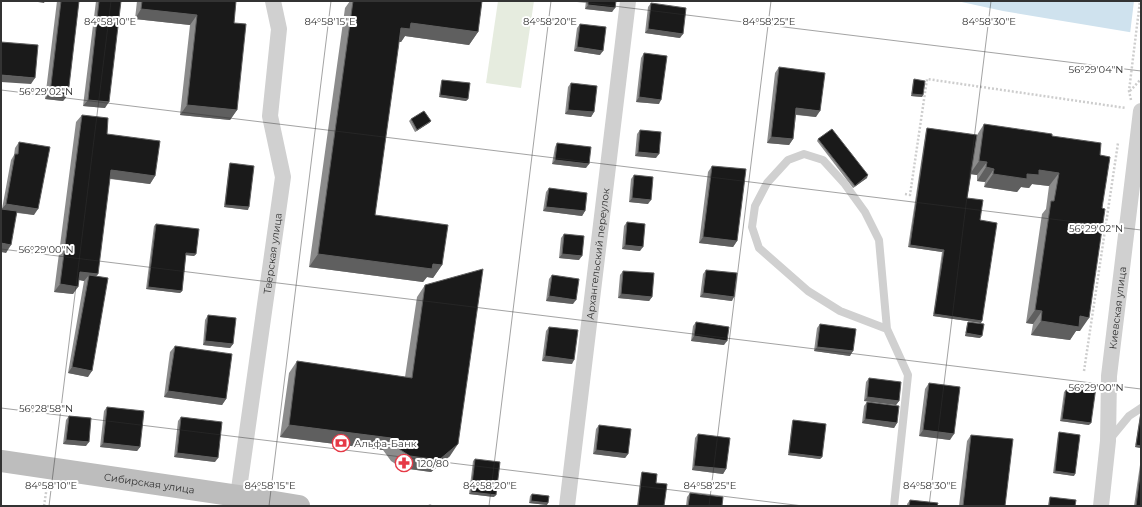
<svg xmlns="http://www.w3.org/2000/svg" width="1142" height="507" viewBox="0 0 1142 507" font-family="Montserrat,sans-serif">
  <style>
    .green { fill: #e6ecdf }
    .water { fill: #cfe2ee }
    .pier { fill: #fff }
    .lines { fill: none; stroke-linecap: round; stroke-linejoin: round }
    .path { stroke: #cdcdcd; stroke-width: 2.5; stroke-dasharray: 2 2; stroke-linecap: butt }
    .service { stroke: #d0d0d0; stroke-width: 8 }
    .minor { stroke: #d0d0d0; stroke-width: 16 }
    .secondary { stroke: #bdbdbd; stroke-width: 22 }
    .wall { fill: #8c8c8c }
    .shaded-wall { fill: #5f5f5f }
    .building { fill: #1a1a1a; stroke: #5f5f5f }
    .ticks { fill: none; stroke: #333; stroke-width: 1; stroke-opacity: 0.45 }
    .labels { text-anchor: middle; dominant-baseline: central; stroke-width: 4; stroke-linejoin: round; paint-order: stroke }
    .street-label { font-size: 10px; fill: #333; stroke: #fff }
    .poi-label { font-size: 10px; fill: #333; stroke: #fff; text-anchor: start }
    .ticks-label { font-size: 10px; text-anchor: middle; fill: #333; stroke: #fff; stroke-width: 4; stroke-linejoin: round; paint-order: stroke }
  </style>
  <rect width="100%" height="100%" fill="#fff"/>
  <!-- green -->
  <path class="green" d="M 498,1 L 534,1 L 521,88 L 486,83 Z"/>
  <!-- water -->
  <path class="water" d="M 957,1 L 1141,1 L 1141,34 L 1003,11 Z"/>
  <!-- pier -->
  <path class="pier" d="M 1134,1 L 1141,1 L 1141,36 L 1130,34 Z"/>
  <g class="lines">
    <!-- path -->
    <path class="path" d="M 1130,91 L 1141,79
      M 1131,100 L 1129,91 L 1140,1
      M 905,194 L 910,195 L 927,79 L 1126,108
      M 1084,371 L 1118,143
      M 44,506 L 47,486
      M 430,506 L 430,504"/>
    <!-- service -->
    <path class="service" d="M 887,329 L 840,311 L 808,291 L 759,248 L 752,227 L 755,206 L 767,183 L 788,160 L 804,154 L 823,160 L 844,183 L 865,212 L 879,240 L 887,329 L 908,375 L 894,506
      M 1110,439 L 1129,416 L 1141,408"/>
    <!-- minor -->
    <g class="minor">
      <path id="s1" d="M 238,496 L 283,177 L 270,116 L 279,29 L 273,1"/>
      <path id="s2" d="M 567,506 L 628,1"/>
      <path id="s3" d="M 1101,506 L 1108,441 L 1109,376 L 1141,111"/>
    </g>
    <!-- secondary -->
    <path class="secondary" id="s4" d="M 1,461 L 238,496 L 299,506"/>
  </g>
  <!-- wall -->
  <path class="wall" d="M 57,1 L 79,1 L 68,95 L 63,101 L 45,99 Z
    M 96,1 L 121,1 L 105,108 L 83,106 Z
    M 137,1 L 236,1 L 234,23 L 237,110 L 230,120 L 180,115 L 190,25 L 135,19 Z
    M 350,1 L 482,1 L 478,32 L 469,45 L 405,36 L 401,42 L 399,42 L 375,215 L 442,265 L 433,278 L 427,277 L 423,282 L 309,267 L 345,8 Z
    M 586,1 L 616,1 L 612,12 L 585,9 Z
    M 651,3 L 680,38 L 645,33 L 648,7 Z
    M 580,24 L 600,55 L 574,51 L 577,28 Z
    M 644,53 L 659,104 L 636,102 L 641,58 Z
    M 779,67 L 816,117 L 796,115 L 793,139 L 789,145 L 767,143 L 775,73 Z
    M 914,79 L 923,95 L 922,97 L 911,96 L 913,81 Z
    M 442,80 L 468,99 L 466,101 L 439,97 L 441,82 Z
    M 571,83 L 594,112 L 591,117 L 565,114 L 568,87 Z
    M 82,115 L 107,134 L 155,176 L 150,184 L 110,179 L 96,276 L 88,377 L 68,373 L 84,281 L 79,280 L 73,294 L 54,292 L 76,122 Z
    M 411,119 L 431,121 L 429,123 L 415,132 L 409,121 Z
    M 984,124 L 1052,136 L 1100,155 L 1080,331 L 1076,331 L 1070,340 L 1031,335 L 1033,324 L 1026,323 L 1042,214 L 1046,209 L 1049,186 L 1032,184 L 1029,188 L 1021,187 L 1017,192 L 984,187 L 985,182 L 977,181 L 977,175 L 971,174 L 967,198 L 980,220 L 981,323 L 933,316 L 942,252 L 908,247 L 926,130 L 927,128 L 977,135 Z
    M 640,130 L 656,158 L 635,156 L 637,134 Z
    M 818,139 L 867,178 L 853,188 L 817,141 Z
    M 19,142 L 34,215 L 17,213 L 6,253 L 2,209 L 11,160 L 14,155 L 15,148 Z
    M 557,143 L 586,168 L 552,164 L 555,147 Z
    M 230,163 L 248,210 L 224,207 L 229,165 Z
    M 712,166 L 737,241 L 733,247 L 699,243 L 708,172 Z
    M 634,175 L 648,204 L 629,202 L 631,179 Z
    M 549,188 L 585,211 L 582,216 L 543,211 L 546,192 Z
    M 627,222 L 640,251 L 622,249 L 624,226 Z
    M 156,224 L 196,254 L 194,256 L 186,255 L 182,291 L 180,293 L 146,289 L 154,226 Z
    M 564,234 L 579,260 L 559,258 L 561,238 Z
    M 706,270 L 732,301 L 700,297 L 703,274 Z
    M 623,271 L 652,297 L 649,301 L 618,298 L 620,275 Z
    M 552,275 L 573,304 L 546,301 L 549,279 Z
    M 425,285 L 450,456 L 431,472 L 402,468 L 391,461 L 383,450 L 280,437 L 289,373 L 297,361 L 405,377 L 417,297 Z
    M 208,315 L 233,344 L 230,348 L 203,345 L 205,320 Z
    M 696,322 L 724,345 L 691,341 L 693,326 Z
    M 968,322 L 980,338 L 965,336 L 967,324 Z
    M 820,324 L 850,356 L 814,351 L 817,328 Z
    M 549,327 L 572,364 L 542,361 L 546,331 Z
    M 175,346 L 226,399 L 222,405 L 164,397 L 170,352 Z
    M 869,378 L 899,401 L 896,405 L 864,401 L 866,382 Z
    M 929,383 L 950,440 L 919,436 L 925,389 Z
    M 1074,384 L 1089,425 L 1060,421 L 1064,392 L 1066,390 L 1072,391 L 1072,386 Z
    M 867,402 L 897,423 L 894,428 L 862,423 L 864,406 Z
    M 107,407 L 140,447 L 137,451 L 100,447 L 104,411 Z
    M 1141,413 L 1141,448 L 1135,447 L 1140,415 Z
    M 69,416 L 86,446 L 63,444 L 66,420 Z
    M 181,417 L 215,462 L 174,457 L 178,421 Z
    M 793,420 L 822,457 L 820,459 L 788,455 L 792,422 Z
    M 599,425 L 628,454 L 625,458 L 593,454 L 596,429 Z
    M 1059,432 L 1074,476 L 1053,473 L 1058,434 Z
    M 698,434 L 726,469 L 723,474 L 692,470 L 695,438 Z
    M 971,435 L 1005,506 L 959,506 L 967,441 Z
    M 1141,458 L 1141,506 L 1134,506 Z
    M 475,459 L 494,497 L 469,494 L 473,461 Z
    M 642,472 L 656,483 L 664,506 L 666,506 L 637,506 L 641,474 Z
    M 690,493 L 722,506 L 686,506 L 687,497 Z
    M 532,494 L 547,505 L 529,503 L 530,496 Z
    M 1050,497 L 1075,506 L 1048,506 L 1049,499 Z
    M 910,500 L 937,506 L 907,506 L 907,504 Z"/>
  <!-- shaded-wall -->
  <path class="shaded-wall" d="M 32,1 L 45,1 L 44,3 Z
    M 588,5 L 615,8 L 612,12 L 585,9 Z
    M 141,9 L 197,15 L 190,25 L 135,19 Z
    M 411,23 L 478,32 L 469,45 L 405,36 L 401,42 L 392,41 L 401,28 Z
    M 648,29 L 683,34 L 680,38 L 645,33 Z
    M 577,47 L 603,51 L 600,55 L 574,51 Z
    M 1,75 L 35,78 L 31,84 L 1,82 Z
    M 50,93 L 68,95 L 63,101 L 45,99 Z
    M 912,94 L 923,95 L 922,97 L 911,96 Z
    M 440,95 L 468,99 L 466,101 L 439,97 Z
    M 639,97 L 661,100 L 659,104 L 636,102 Z
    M 88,100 L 109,102 L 105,108 L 83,106 Z
    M 187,105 L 237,110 L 230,120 L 180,115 Z
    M 796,108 L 820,111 L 816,117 L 792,114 Z
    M 568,110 L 594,112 L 591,117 L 565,114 Z
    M 431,121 L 429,123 L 415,132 L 417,130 Z
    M 771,137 L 793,139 L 789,145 L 767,143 Z
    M 638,152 L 659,154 L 656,158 L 635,156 Z
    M 555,160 L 589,164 L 586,168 L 552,164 Z
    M 979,161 L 987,162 L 977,175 L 970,174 Z
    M 986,167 L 994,169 L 985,182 L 977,181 Z
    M 111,170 L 155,176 L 150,184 L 106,178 Z
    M 1039,170 L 1059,173 L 1049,186 L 1032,184 L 1029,188 L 1021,187 L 1017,192 L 984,187 L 993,174 L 1027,174 Z
    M 868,175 L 867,178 L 853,188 L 855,186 Z
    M 632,198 L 651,200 L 648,204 L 629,202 Z
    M 6,204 L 38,209 L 34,215 L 1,210 Z
    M 225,205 L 249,207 L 248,210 L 224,207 Z
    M 546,207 L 585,211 L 582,216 L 543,211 Z
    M 703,237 L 737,241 L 733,247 L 699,243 Z
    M 1,243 L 11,245 L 6,253 L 1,252 Z
    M 625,245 L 643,247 L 640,251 L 622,249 Z
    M 910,245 L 944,250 L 942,252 L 908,247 Z
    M 186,253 L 196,254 L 194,256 L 185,255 Z
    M 318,254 L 442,265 L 433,278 L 427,277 L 423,282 L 309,267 Z
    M 562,254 L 582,256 L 579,260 L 559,258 Z
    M 80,272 L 98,274 L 92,282 L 89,275 L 84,281 L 75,279 Z
    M 60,284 L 78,287 L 73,294 L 54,292 Z
    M 148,287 L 182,291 L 180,293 L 146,289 Z
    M 703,293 L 734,297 L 732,301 L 700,297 Z
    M 621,294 L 652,297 L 649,301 L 618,298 Z
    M 549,296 L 576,300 L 573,304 L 546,301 Z
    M 1035,310 L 1042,311 L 1033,324 L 1026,323 Z
    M 934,314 L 982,321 L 981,323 L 933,316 Z
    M 1080,316 L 1089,318 L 1080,331 L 1076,331 L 1070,340 L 1031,335 L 1041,321 Z
    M 966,333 L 982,336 L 980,338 L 965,336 Z
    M 694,336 L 727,341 L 724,345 L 691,341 Z
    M 205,341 L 233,344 L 230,348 L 203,345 Z
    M 817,347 L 853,351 L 850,356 L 814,351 Z
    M 545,356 L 574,360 L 572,364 L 542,361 Z
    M 72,367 L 92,371 L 88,377 L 68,373 Z
    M 168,391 L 226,399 L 222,405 L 164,397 Z
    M 867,397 L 899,401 L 896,405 L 864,401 Z
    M 865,419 L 897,423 L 894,428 L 862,423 Z
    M 1062,419 L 1091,423 L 1089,425 L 1060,421 Z
    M 289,425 L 391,438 L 383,450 L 280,437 Z
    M 923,430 L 954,434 L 950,440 L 919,436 Z
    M 66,440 L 89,442 L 86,446 L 63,444 Z
    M 103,443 L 140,447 L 137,451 L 100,447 Z
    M 458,444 L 450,456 L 431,472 L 402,468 L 410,456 Z
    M 1136,445 L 1141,446 L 1141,448 L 1135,447 Z
    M 596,450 L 628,454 L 625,458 L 593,454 Z
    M 177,453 L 218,458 L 215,462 L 174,457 Z
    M 789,453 L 822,457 L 820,459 L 788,455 Z
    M 694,466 L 726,469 L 723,474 L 692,470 Z
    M 1055,471 L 1075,474 L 1074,476 L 1053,473 Z
    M 471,492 L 496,495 L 494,497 L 469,494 Z
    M 531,501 L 548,503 L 547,505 L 529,503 Z"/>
  <!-- building -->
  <path class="building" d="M 61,1 L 79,1 L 68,95 L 50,93 Z
    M 99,1 L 121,1 L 109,102 L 88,100 Z
    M 142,1 L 236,1 L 234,23 L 246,24 L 237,110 L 187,105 L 197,15 L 141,9 Z
    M 353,1 L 482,1 L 478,32 L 411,23 L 410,29 L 401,28 L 375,215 L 448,225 L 442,265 L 433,264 L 432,269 L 318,254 Z
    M 588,1 L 616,1 L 615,8 L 588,5 Z
    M 651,3 L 686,8 L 683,34 L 648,29 Z
    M 580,24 L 606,27 L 603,51 L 577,47 Z
    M 1,42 L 38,45 L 35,78 L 1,75 Z
    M 644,53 L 667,56 L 661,100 L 639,97 Z
    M 779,67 L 825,73 L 820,111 L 796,108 L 793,139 L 771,137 Z
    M 914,79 L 925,81 L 923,95 L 912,94 Z
    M 442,80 L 470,83 L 468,99 L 440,95 Z
    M 571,83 L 597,86 L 594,112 L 568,110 Z
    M 424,111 L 431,121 L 417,130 L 411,119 Z
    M 82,115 L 108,118 L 107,134 L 160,141 L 155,176 L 111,170 L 98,274 L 80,272 L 78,287 L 60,284 Z
    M 984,124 L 1052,134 L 1052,136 L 1101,143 L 1100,155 L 1110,157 L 1102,208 L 1105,209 L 1089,318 L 1080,316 L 1079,327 L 1041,321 L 1042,311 L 1035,310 L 1051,201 L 1054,201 L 1059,173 L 1039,170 L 1039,175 L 1027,174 L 1027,179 L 993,174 L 994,169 L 986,167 L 987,162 L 979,161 Z
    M 927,128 L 977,135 L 967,198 L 983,200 L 980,220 L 997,223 L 982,321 L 934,314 L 944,250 L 910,245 Z
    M 832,129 L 868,175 L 855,186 L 818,139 Z
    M 640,130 L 661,132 L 659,154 L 638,152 Z
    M 19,142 L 50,147 L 38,209 L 6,204 L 15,154 L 18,154 Z
    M 557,143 L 591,147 L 589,164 L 555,160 Z
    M 230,163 L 254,166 L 249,207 L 225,205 Z
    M 712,166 L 746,169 L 737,241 L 703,237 Z
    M 634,175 L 653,177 L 651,200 L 632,198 Z
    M 549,188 L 587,193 L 585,211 L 546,207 Z
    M 1,209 L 17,211 L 11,245 L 1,243 Z
    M 627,222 L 645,224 L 643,247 L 625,245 Z
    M 156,224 L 199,229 L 196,254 L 186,253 L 182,291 L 148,287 Z
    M 564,234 L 584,236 L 582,256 L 562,254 Z
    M 483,269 L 458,444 L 439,460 L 410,456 L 399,449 L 391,438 L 289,425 L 297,361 L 412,378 L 425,285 Z
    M 706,270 L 737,273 L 734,297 L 703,293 Z
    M 623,271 L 654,273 L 652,297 L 621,294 Z
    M 89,275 L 108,278 L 92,371 L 72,367 Z
    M 552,275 L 579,279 L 576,300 L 549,296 Z
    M 208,315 L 236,318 L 233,344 L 205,341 Z
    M 696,322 L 729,327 L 727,341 L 694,336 Z
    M 968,322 L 984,324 L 982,336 L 966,333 Z
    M 820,324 L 856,329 L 853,351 L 817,347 Z
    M 549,327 L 578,330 L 574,360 L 545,356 Z
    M 175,346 L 232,354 L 226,399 L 168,391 Z
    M 869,378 L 901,382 L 899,401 L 867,397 Z
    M 929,383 L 960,387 L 954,434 L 923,430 Z
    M 1074,384 L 1096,387 L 1091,423 L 1062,419 L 1066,390 L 1073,391 Z
    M 867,402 L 899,406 L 897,423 L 865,419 Z
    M 107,407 L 144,411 L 140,447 L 103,443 Z
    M 1141,413 L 1141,446 L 1136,445 Z
    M 69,416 L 91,418 L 89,442 L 66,440 Z
    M 181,417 L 222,422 L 218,458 L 177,453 Z
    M 793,420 L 826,424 L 822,457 L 789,453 Z
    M 599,425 L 631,429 L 628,454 L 596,450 Z
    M 1059,432 L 1080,435 L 1075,474 L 1055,471 Z
    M 698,434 L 730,438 L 726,469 L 694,466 Z
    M 971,435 L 1013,439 L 1005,506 L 963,506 Z
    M 475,459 L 500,462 L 496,495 L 471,492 Z
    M 1141,467 L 1141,506 L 1136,506 Z
    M 642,472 L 657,474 L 656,483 L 667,484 L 664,506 L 666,506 L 638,506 Z
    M 690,493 L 723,497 L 722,506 L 688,506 Z
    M 532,494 L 549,496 L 548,503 L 531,501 Z
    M 1050,497 L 1076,500 L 1075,506 L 1049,506 Z
    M 910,500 L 938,503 L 937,506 L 909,506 Z"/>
  <!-- ticks -->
  <path class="ticks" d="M 573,1 L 1141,71M 1,90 L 1141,230M 1,249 L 1141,389M 1,408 L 803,506M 49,506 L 111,1M 269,506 L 331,1M 489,506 L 551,1M 709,506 L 771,1M 929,506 L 991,1"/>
  <!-- icons -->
  <defs>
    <symbol id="bank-ring" viewBox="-11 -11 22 22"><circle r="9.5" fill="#fff" stroke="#e63946" stroke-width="1.5"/><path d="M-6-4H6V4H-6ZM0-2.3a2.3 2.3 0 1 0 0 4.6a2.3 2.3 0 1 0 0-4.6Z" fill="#e63946"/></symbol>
    <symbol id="pharmacy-ring" viewBox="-11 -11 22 22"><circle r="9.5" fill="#fff" stroke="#e63946" stroke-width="1.5"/><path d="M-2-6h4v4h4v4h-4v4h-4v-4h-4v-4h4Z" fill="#e63946"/></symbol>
  </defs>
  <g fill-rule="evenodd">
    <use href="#bank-ring" x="331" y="433" width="20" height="20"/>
    <use href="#pharmacy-ring" x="394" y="453" width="20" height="20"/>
  </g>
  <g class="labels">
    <!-- street labels -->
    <g class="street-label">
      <text stroke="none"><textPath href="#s1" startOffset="245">Тверская улица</textPath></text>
      <text stroke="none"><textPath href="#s2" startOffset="254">Архангельский переулок</textPath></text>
      <text stroke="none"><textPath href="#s3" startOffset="199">Киевская улица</textPath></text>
      <text stroke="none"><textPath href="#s4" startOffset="150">Сибирская улица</textPath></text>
    </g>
    <!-- poi labels -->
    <g class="poi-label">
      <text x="354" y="443">Альфа-Банк</text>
      <text x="417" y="463">120/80</text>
    </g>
  </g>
  <g class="ticks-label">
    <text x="110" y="25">84°58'10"E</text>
    <text x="330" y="25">84°58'15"E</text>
    <text x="550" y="25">84°58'20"E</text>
    <text x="769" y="25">84°58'25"E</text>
    <text x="989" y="25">84°58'30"E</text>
    <text x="1096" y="73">56°29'04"N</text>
    <text x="46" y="95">56°29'02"N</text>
    <text x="1096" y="232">56°29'02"N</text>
    <text x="46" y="253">56°29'00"N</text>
    <text x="1096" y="391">56°29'00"N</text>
    <text x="46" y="412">56°28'58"N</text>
    <text x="51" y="489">84°58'10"E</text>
    <text x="270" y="489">84°58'15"E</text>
    <text x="490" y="489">84°58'20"E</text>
    <text x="710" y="489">84°58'25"E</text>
    <text x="930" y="489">84°58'30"E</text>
  </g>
  <!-- border -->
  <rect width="1142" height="507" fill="none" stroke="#333333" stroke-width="4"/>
</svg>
